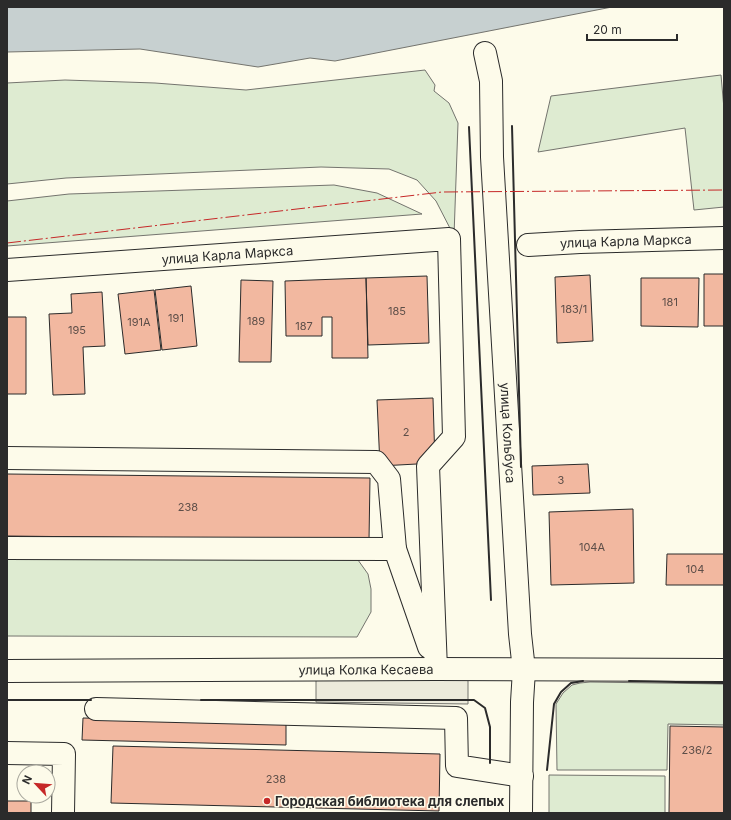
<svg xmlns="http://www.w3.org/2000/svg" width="731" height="820" viewBox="0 0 731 820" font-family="Inter,sans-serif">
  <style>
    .green { fill: #deebd1; stroke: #74746e }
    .parking { fill: #eceadb; stroke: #74746e }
    .water { fill: #c7d0d0; stroke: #74746e }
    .building { fill: #f2b8a0; stroke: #2b2b2b }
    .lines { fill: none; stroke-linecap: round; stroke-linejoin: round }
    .minor-casing { stroke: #2b2b2b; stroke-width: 24 }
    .minor { stroke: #fdfbea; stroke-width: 22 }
    .wall { stroke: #2b2b2b; stroke-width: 2 }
    .power { stroke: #c62828; stroke-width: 1; stroke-dasharray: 14 3 2 3; stroke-linecap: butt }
    .poi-dot { fill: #c62828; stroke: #fdfbea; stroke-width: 1.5 }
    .labels { text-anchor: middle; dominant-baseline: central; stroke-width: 3; stroke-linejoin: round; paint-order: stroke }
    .number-label { font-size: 11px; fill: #5d4e48 }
    .street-label { font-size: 13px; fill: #2b2b2b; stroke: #fdfbea }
    .poi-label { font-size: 13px; font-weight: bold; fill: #2b2b2b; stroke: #fdfbea; text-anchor: start }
  </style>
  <rect width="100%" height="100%" fill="#fdfbea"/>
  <!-- green -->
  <path class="green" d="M 425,70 L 435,85 L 434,91 L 449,103 L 458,123 L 454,236 L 436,201 L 417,180 L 389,169 L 321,167 L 66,178 L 7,184 L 7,83 L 65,80 L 155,83 L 246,90 Z
    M 721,75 L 724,109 L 724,207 L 694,210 L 685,128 L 538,152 L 551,96 Z
    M 334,185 L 377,193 L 422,214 L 7,246 L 7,201 L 69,194 Z
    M 7,554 L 358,560 L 368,574 L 371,589 L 371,612 L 357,637 L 7,636 Z
    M 590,682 L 724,684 L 724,725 L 668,724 L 667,770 L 557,770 L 556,704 L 563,693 L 572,685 L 580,683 Z
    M 549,775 L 665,776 L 665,813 L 549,813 Z"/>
  <!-- parking -->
  <path class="parking" d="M 316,676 L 468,678 L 468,704 L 316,702 Z"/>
  <!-- water -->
  <path class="water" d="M 7,7 L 612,7 L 335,61 L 310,58 L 258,67 L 140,49 L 7,52 Z"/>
  <!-- building -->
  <path class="building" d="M 704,274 L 724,274 L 724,326 L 704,326 Z
    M 590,275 L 593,341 L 557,343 L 555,277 Z
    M 427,276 L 429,343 L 368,345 L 366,278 Z
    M 366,278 L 368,358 L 332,358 L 332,317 L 322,317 L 322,336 L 286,336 L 285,281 Z
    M 641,278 L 699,278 L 698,327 L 641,326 Z
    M 241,280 L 273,281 L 271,362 L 239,362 Z
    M 191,286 L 197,346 L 162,350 L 155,290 Z
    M 154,290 L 161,350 L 125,354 L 118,294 Z
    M 102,292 L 105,346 L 83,347 L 85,394 L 53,395 L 49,314 L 72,313 L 71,294 Z
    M 7,317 L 26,317 L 26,394 L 7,394 Z
    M 433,398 L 435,463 L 380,466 L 377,400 Z
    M 588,464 L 590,493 L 533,495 L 532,466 Z
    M 7,474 L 370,478 L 369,540 L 7,536 Z
    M 633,509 L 634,583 L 551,585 L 549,512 Z
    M 667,554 L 724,554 L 724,585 L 666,585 Z
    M 83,718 L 286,722 L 286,745 L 82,740 Z
    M 670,726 L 724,727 L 724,813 L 669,813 Z
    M 113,746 L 440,754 L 439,811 L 111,803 Z
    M 7,801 L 31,801 L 31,813 L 7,813 Z"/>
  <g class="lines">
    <defs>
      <g id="minor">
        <path id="s1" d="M 485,53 L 491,81 L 492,157 L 520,634 L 524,670 L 522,702 L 521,813"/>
        <path id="s2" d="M 528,245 L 580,242 L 724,238"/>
        <path id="s3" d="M 7,270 L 449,239 L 454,437 L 428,466 L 436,669"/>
        <path d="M 7,458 L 376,462 L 389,479 L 395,549"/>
        <path d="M 7,548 L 395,549 L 429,647"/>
        <path id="s4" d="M 7,671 L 436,669 L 724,670"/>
        <path d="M 96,709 L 456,718 L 457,766 L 522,776"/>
        <path d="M 7,753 L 64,754 L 63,813"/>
      </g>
    </defs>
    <!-- minor casing -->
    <use href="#minor" class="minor-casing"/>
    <!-- minor -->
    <use href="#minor" class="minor"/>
    <!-- wall -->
    <path class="wall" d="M 512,126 L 521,467
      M 469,127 L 491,600
      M 629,681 L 724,683
      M 7,700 L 91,700
      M 201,700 L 474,700 L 485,708 L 490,727 L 490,763
      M 547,770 L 554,704 L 561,692 L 571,683 L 583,681"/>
    <!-- power -->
    <path class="power" d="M 7,243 L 442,192 L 724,190"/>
  </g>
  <!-- markers -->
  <circle class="poi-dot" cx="267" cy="801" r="4"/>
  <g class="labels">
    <!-- number labels -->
    <g class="number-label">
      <text x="670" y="302">181</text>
      <text x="574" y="309">183/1</text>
      <text x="397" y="311">185</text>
      <text x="176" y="318">191</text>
      <text x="256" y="321">189</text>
      <text x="139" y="322">191A</text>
      <text x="304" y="326">187</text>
      <text x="77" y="330">195</text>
      <text x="406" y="432">2</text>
      <text x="561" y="480">3</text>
      <text x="188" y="507">238</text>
      <text x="592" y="547">104А</text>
      <text x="695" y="569">104</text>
      <text x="697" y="750">236/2</text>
      <text x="276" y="779">238</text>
    </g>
    <!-- street labels -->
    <g class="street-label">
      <text stroke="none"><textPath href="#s2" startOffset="98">улица Карла Маркса</textPath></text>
      <text stroke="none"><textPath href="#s3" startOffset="221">улица Карла Маркса</textPath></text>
      <text stroke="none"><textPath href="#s1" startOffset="381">улица Кольбуса</textPath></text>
      <text stroke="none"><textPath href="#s4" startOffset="359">улица Колка Кесаева</textPath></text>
    </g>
    <!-- poi labels -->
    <g class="poi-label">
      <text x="275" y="801">Городская библиотека для слепых</text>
    </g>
  </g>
  <!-- border -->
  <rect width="731" height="820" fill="none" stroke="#2b2b2b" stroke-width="16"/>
  <!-- north arrow -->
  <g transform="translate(36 784) rotate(296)"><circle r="19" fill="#fdfbea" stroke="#a9a89e"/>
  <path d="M0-3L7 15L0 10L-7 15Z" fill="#c62828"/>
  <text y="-6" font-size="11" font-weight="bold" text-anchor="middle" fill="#2b2b2b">N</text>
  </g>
  <!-- scale -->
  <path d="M587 34v6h90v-6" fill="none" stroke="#2b2b2b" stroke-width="2"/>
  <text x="593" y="34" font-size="12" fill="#2b2b2b" stroke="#fdfbea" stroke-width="3" paint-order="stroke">20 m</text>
</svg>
